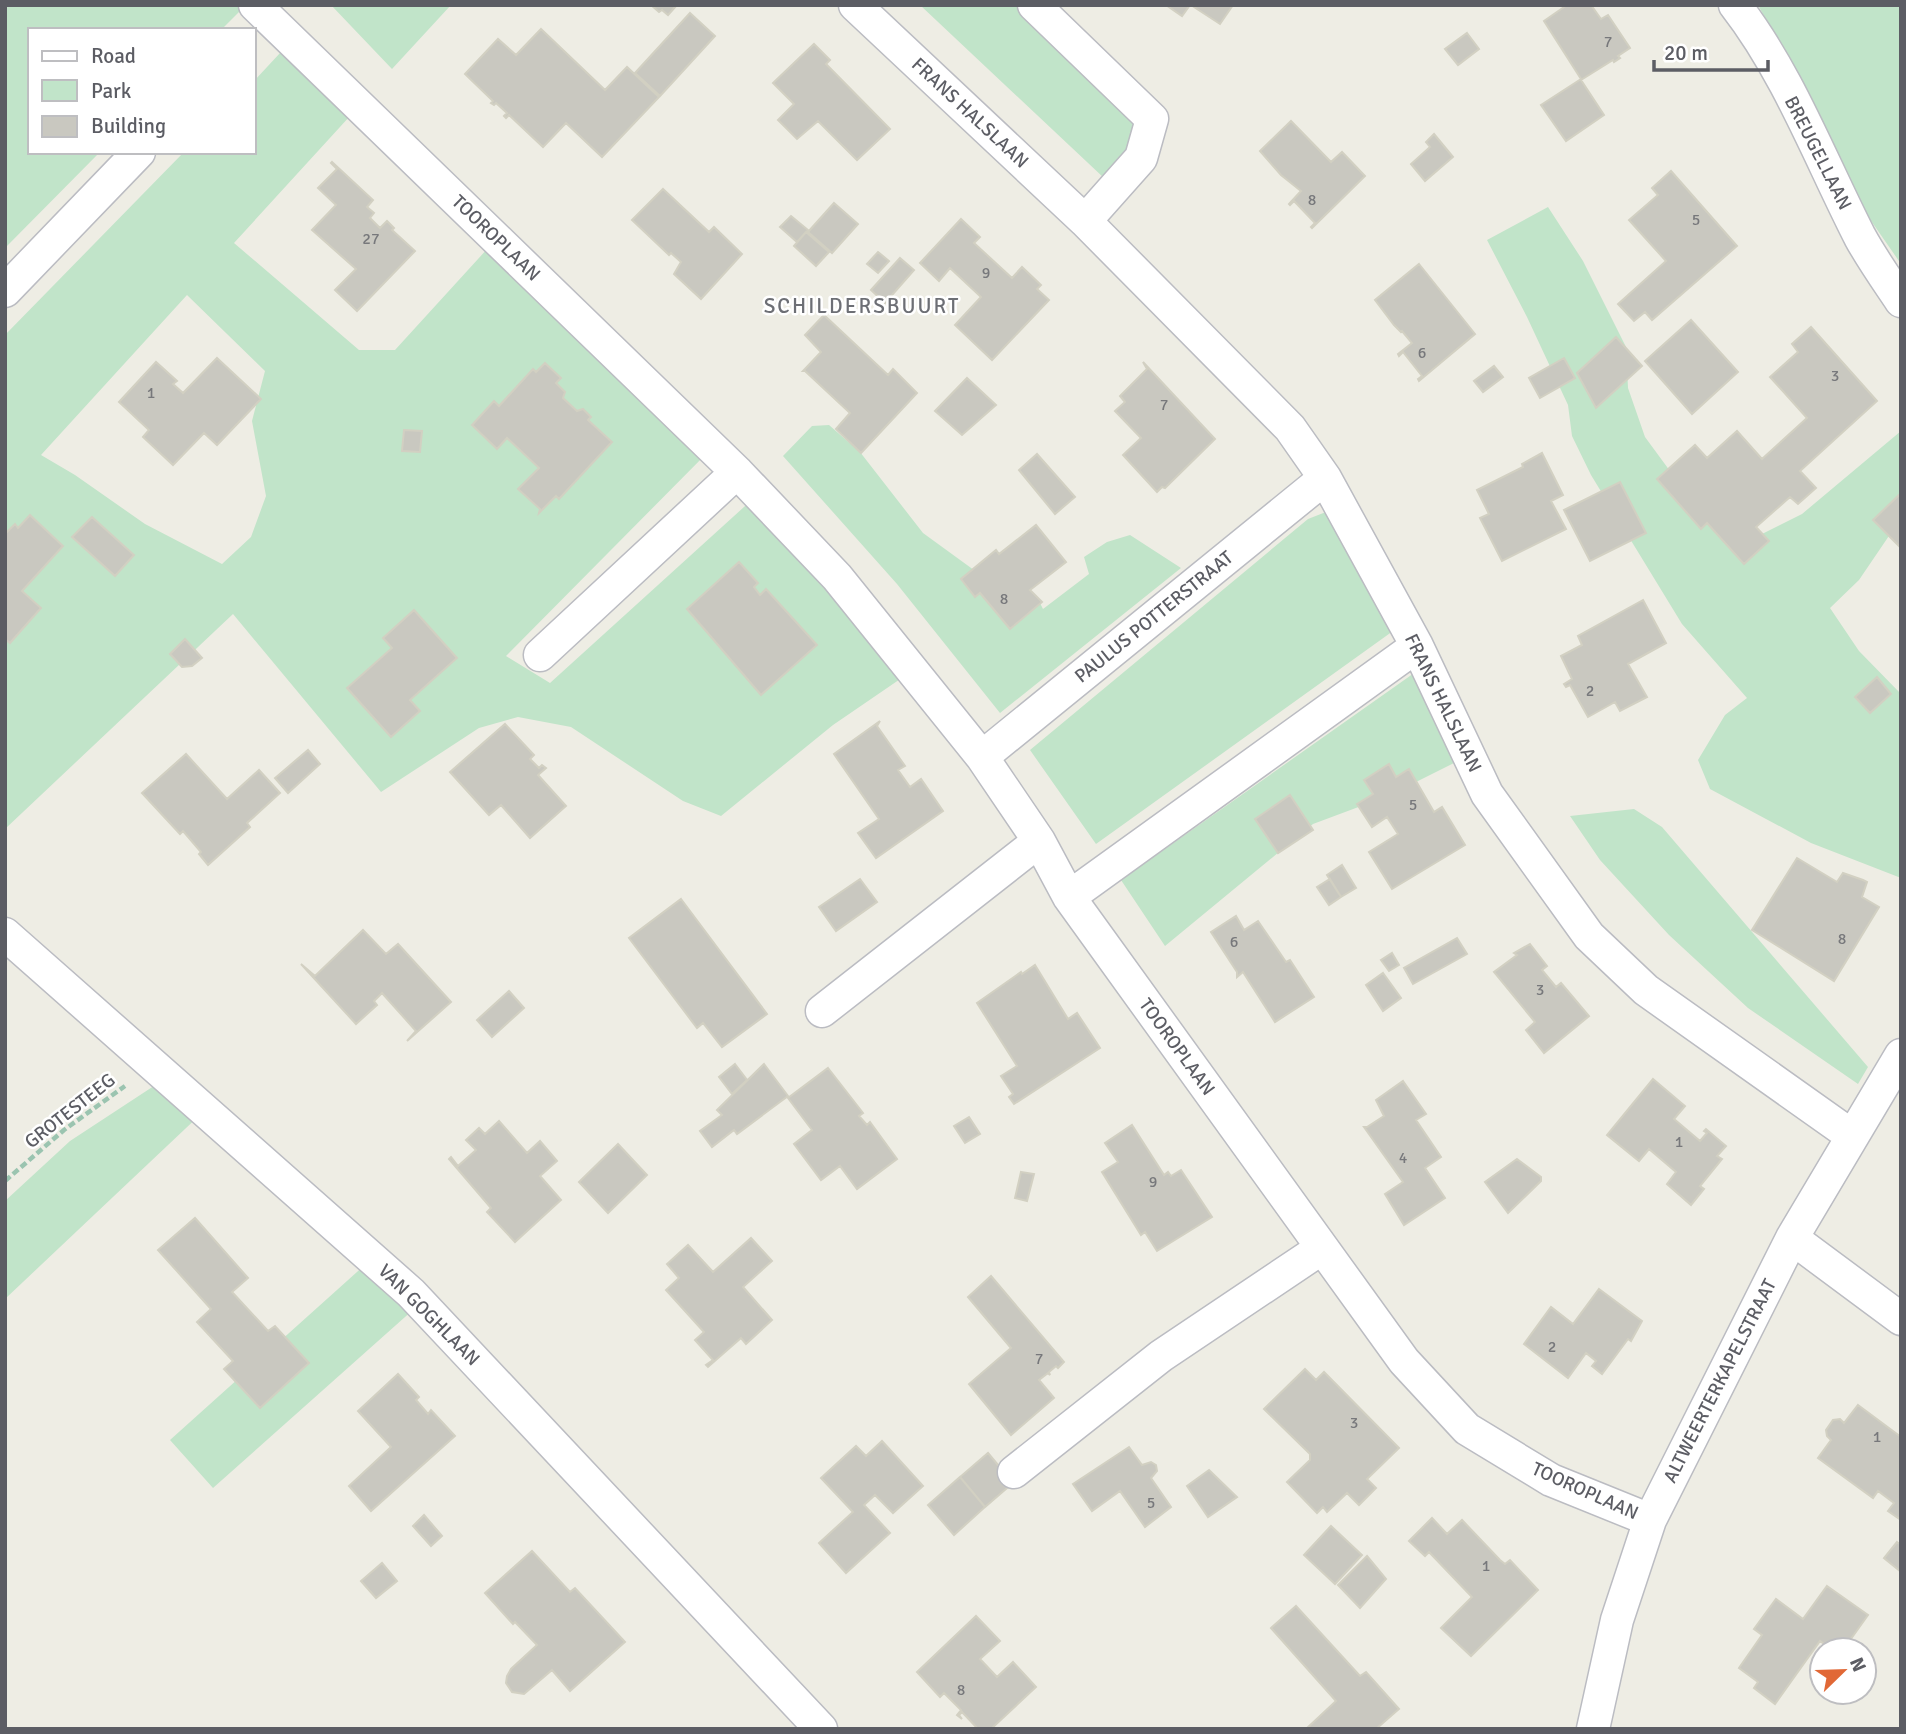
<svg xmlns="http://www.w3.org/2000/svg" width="1906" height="1734" viewBox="0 0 1906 1734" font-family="Signika,sans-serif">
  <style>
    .green { fill: #c1e4c9; fill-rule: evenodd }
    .building { fill: #c9c8c0; stroke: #d2d0c2; stroke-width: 2 }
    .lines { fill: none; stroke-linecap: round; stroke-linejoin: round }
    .street-casing { stroke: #bbbcc2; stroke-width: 35 }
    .path { stroke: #9bc4b0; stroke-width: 4.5; stroke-dasharray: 7 3.5; stroke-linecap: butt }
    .street { stroke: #fff; stroke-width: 32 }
    .labels { text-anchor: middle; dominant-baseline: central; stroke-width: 5; stroke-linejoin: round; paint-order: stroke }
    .number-label { font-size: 16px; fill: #77787b }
    .street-label { font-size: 19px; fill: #5c5d64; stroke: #fff }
    .neighbourhood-label { font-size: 21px; letter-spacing: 2px; fill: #6d6f75; stroke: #fff }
  </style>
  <rect width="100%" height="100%" fill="#eeede4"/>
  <!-- green -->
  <path class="green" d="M 5,5 L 246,5 L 221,30 L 30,30 L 30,152 L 100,152 L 5,248 Z
    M 331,5 L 451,5 L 392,69 Z
    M 920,5 L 1035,5 L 1151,132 L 1104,178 Z
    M 1758,5 L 1901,5 L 1901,264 L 1867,215 L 1811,100 Z
    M 294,38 L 361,104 L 234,243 L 359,350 L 395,350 L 499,236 L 711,449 L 506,656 L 550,683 L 755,497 L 909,673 L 833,725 L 721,816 L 683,801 L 571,727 L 518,717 L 479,728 L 381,792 L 233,614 L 5,829 L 5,335 L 184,152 L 254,152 L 254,81 ZM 187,295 L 265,371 L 252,421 L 266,496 L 251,537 L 222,564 L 145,524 L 75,475 L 41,455 Z
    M 1548,207 L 1583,261 L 1626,347 L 1628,388 L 1645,437 L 1681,486 L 1758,536 L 1802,514 L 1901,431 L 1901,522 L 1895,527 L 1859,580 L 1830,608 L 1859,651 L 1901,694 L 1901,878 L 1811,843 L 1710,789 L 1698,760 L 1725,715 L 1747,698 L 1682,624 L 1591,475 L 1572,436 L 1568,405 L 1527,317 L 1487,240 Z
    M 829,425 L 860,452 L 923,533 L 1011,597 L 1036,595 L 1043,609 L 1089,574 L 1084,557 L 1107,542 L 1130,535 L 1181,568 L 1000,713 L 897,584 L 783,456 L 812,426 Z
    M 1331,510 L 1400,626 L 1096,844 L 1030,750 L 1308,519 Z
    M 1417,671 L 1466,757 L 1388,796 L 1313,824 L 1165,946 L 1121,880 Z
    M 1634,809 L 1662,827 L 1868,1067 L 1858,1084 L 1748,1008 L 1669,935 L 1600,860 L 1570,816 Z
    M 163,1080 L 203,1112 L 5,1299 L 5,1201 L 70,1141 Z
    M 367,1263 L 414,1309 L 213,1488 L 170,1440 Z"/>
  <!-- building -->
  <path class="building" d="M 651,5 L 677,5 L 668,15 L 662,10 L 659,12 Z
    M 1166,5 L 1190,5 L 1182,16 Z
    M 1191,5 L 1233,5 L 1220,24 Z
    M 1567,5 L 1591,5 L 1601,19 L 1608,15 L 1630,48 L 1618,56 L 1620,58 L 1614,62 L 1613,60 L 1581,80 L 1604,115 L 1566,141 L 1541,105 L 1581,79 L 1544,21 Z
    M 690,13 L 715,36 L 660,96 L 635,73 Z
    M 541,29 L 605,90 L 627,67 L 659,97 L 602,157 L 566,123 L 543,147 L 509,115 L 506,118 L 504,116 L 507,113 L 496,103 L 494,105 L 491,103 L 493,101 L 465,74 L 498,39 L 516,55 Z
    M 1467,33 L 1479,49 L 1458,65 L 1445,49 Z
    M 814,44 L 830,60 L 826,64 L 890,129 L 857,160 L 818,121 L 797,139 L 778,120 L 794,104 L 773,83 Z
    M 1291,121 L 1331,162 L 1342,152 L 1365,176 L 1312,228 L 1311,227 L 1315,223 L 1294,201 L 1290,205 L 1289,204 L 1301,191 L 1281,175 L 1260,151 Z
    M 1434,134 L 1453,157 L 1425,181 L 1411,164 L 1430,147 L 1426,142 Z
    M 332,162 L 373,200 L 367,207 L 374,213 L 370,218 L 380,228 L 387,221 L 394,228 L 392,230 L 415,251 L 357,311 L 335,290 L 356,269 L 312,230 L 336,205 L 318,188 L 337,169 L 331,163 Z
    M 1671,171 L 1737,246 L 1652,320 L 1645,312 L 1634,321 L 1618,304 L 1666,261 L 1629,220 L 1658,195 L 1652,188 Z
    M 663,189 L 709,232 L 714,227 L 742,254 L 701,299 L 674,274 L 681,262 L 671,253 L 669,255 L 632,220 Z
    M 834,203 L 858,224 L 832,253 L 808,232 Z
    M 791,216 L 808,230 L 797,242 L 780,227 Z
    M 961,219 L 980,237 L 974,243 L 1012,278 L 1022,267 L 1041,285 L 1037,289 L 1049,300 L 992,360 L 955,325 L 981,297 L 950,268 L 939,281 L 920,263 Z
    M 806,232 L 829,252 L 816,266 L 794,246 Z
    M 878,252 L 889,261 L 878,273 L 867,264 Z
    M 900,258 L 914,270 L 885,303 L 871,290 Z
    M 1419,264 L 1475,334 L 1419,381 L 1418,379 L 1422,376 L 1403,352 L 1399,356 L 1398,354 L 1412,343 L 1402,331 L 1401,332 L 1394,325 L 1375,300 Z
    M 824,315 L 888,375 L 893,369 L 917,393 L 861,453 L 836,429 L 850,413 L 805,371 L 803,371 L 821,352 L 805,335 Z
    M 1691,320 L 1738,372 L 1692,414 L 1645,361 Z
    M 1811,327 L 1877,401 L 1800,471 L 1816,488 L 1798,504 L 1790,497 L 1756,527 L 1769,541 L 1744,564 L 1707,523 L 1701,529 L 1657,479 L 1695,445 L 1707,458 L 1737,431 L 1762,459 L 1807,418 L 1770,377 L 1798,352 L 1792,344 Z
    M 1616,337 L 1642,366 L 1596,408 L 1577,373 Z
    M 217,358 L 261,399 L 217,445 L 204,433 L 173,465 L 143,437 L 149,430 L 119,402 L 156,362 L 177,381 L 173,384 L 183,393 Z
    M 1564,358 L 1575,378 L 1540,398 L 1529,378 Z
    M 1143,362 L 1215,439 L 1165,488 L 1162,487 L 1157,492 L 1123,455 L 1141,438 L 1115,411 L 1125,402 L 1120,396 L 1147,369 Z
    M 545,363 L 561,378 L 556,383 L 565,392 L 563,398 L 577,411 L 583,409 L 591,417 L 588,420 L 612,442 L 559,499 L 556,496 L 539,513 L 540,509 L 518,489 L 539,468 L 507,438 L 497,449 L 472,425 L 494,401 L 499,406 L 533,369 L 536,372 Z
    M 1494,366 L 1503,377 L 1483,392 L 1474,381 Z
    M 967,378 L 996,405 L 962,435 L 935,411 Z
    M 404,430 L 422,431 L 420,452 L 402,451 Z
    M 1542,453 L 1563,495 L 1551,501 L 1566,529 L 1502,561 L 1480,518 L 1489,514 L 1477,490 L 1523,467 L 1522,464 Z
    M 1037,454 L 1075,497 L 1055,514 L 1019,470 Z
    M 1620,482 L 1646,533 L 1590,561 L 1564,510 Z
    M 1899,495 L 1901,497 L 1901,548 L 1873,520 Z
    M 30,515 L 63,546 L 22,591 L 41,608 L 10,643 L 5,639 L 5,534 L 15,524 L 18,528 Z
    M 92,517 L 134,555 L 115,576 L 72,537 Z
    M 1036,525 L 1066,562 L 1030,590 L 1042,602 L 1010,629 L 980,593 L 975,597 L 961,579 L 996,550 L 999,554 Z
    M 739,562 L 758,583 L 754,587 L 760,595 L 766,589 L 817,645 L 761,695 L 687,609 Z
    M 1643,600 L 1666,643 L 1628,664 L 1647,697 L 1620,711 L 1615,702 L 1588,717 L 1570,685 L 1566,687 L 1564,684 L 1572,679 L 1561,656 L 1582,645 L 1578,636 Z
    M 414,610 L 457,658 L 410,700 L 420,711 L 391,737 L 347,688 L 392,648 L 383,638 Z
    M 185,639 L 202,658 L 192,666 L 182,667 L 170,654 Z
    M 1877,677 L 1891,694 L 1870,713 L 1855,697 Z
    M 880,721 L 877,726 L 905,766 L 898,770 L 910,787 L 921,779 L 943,811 L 876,858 L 858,833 L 879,819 L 834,754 Z
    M 505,724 L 534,755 L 530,759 L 539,768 L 542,765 L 546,768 L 538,775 L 566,806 L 530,838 L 501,805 L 489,815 L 450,772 Z
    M 308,750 L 320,764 L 288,793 L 275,778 Z
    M 186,754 L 227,799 L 259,770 L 280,793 L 247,823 L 250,827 L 208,865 L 199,854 L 201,852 L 183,831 L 180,834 L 142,793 Z
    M 1389,764 L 1396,777 L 1409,769 L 1434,812 L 1442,807 L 1465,845 L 1392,889 L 1369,852 L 1398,834 L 1387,817 L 1372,827 L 1357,804 L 1373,794 L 1364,780 Z
    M 1290,795 L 1313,830 L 1278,853 L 1255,819 Z
    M 1797,858 L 1837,882 L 1843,873 L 1863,880 L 1867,882 L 1862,897 L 1879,907 L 1834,981 L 1752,930 Z
    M 1342,865 L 1356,888 L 1341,897 L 1327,875 Z
    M 860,879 L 877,902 L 836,931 L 819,907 Z
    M 1330,879 L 1341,897 L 1329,905 L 1317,887 Z
    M 681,899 L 767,1014 L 722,1047 L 703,1023 L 697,1028 L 629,938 Z
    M 1236,916 L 1244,930 L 1258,921 L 1286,962 L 1290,960 L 1314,997 L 1275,1022 L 1243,972 L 1237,977 L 1237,972 L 1211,932 Z
    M 363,930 L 386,954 L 398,944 L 451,1002 L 407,1041 L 416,1031 L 382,993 L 374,1001 L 377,1005 L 356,1024 L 301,964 L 315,976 Z
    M 1457,938 L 1467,954 L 1413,984 L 1404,968 Z
    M 1530,944 L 1547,966 L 1542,970 L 1556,987 L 1561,983 L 1589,1016 L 1544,1053 L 1526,1030 L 1535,1022 L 1494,972 L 1517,955 L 1514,953 Z
    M 1392,953 L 1399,965 L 1389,971 L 1381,960 Z
    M 1035,965 L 1068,1019 L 1077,1013 L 1100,1048 L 1014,1104 L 1009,1097 L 1013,1094 L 1001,1076 L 1017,1066 L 977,1003 L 1021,972 L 1022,974 Z
    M 1383,973 L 1401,998 L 1383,1011 L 1366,985 Z
    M 509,991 L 524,1008 L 492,1037 L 477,1020 Z
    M 735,1064 L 747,1080 L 732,1094 L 719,1077 Z
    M 764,1064 L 788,1096 L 737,1134 L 734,1130 L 712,1147 L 700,1131 L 722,1115 L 717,1110 Z
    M 828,1068 L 863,1113 L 859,1116 L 867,1125 L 870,1122 L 897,1159 L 857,1189 L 840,1166 L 821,1180 L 794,1144 L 812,1130 L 788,1098 Z
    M 1653,1079 L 1685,1106 L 1674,1119 L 1700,1141 L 1707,1133 L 1704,1131 L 1706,1129 L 1726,1146 L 1717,1156 L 1722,1159 L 1700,1186 L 1704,1189 L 1691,1205 L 1667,1184 L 1676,1172 L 1649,1149 L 1639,1161 L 1607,1135 Z
    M 1403,1081 L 1426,1114 L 1416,1120 L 1441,1157 L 1425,1168 L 1445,1198 L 1404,1225 L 1385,1194 L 1403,1182 L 1364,1127 L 1367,1127 L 1384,1116 L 1376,1100 Z
    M 969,1117 L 980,1134 L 965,1143 L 954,1126 Z
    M 499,1121 L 527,1153 L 540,1141 L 557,1161 L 540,1176 L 561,1200 L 515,1242 L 487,1212 L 491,1208 L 449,1159 L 451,1157 L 458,1166 L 476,1150 L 466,1140 L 479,1128 L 485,1134 Z
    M 1132,1125 L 1164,1175 L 1168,1172 L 1171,1176 L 1181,1170 L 1212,1217 L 1157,1251 L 1145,1232 L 1141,1235 L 1102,1172 L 1118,1162 L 1105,1143 Z
    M 618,1144 L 647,1175 L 608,1213 L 579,1182 Z
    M 1517,1159 L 1541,1177 L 1541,1181 L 1508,1213 L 1485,1182 Z
    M 1021,1172 L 1034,1174 L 1027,1201 L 1015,1198 Z
    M 195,1218 L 248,1278 L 232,1292 L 268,1331 L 275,1326 L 309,1363 L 260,1408 L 224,1369 L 233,1361 L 197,1322 L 211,1309 L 158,1250 Z
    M 751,1238 L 772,1261 L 743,1287 L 772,1320 L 746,1344 L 741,1338 L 708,1367 L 706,1365 L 713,1360 L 695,1340 L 704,1332 L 666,1290 L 679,1278 L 667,1264 L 688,1245 L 713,1272 Z
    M 991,1276 L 1064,1362 L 1058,1368 L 1056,1366 L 1049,1372 L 1050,1375 L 1048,1373 L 1039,1380 L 1054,1398 L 1011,1435 L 969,1384 L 1011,1348 L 968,1297 Z
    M 1599,1289 L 1642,1321 L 1631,1341 L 1628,1339 L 1602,1374 L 1592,1366 L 1596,1361 L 1586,1353 L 1568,1378 L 1524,1344 L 1551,1307 L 1573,1324 Z
    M 1305,1369 L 1316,1380 L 1324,1372 L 1399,1448 L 1367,1479 L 1376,1488 L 1359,1505 L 1347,1493 L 1327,1512 L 1323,1507 L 1317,1513 L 1287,1482 L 1310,1460 L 1310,1454 L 1264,1409 Z
    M 398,1374 L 419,1397 L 416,1400 L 428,1414 L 431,1410 L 455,1436 L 371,1511 L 349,1486 L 391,1447 L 358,1411 Z
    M 1858,1405 L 1901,1437 L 1901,1520 L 1888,1511 L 1894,1503 L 1878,1491 L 1873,1498 L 1818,1458 L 1831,1440 L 1827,1436 L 1826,1430 L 1833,1420 L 1840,1419 L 1844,1423 Z
    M 882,1441 L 923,1486 L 893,1513 L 875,1495 L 864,1505 L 890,1533 L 846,1573 L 819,1543 L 853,1512 L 821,1478 L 856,1446 L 866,1456 Z
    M 1129,1447 L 1142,1465 L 1151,1462 L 1156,1465 L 1157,1471 L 1151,1478 L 1171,1507 L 1145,1527 L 1120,1491 L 1092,1511 L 1073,1484 Z
    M 988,1453 L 1013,1483 L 985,1507 L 960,1477 Z
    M 1209,1470 L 1237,1497 L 1208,1517 L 1187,1486 Z
    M 960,1477 L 985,1507 L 954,1535 L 928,1505 Z
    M 424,1515 L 442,1536 L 431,1546 L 413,1526 Z
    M 1432,1518 L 1447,1534 L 1462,1520 L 1500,1560 L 1505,1564 L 1510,1560 L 1538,1590 L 1471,1656 L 1441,1628 L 1472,1597 L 1429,1552 L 1425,1556 L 1409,1541 Z
    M 1331,1526 L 1362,1555 L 1335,1584 L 1304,1555 Z
    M 1897,1542 L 1901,1545 L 1901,1572 L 1884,1558 Z
    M 532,1551 L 570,1592 L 575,1588 L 625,1642 L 570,1691 L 552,1670 L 524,1694 L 512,1692 L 506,1683 L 507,1676 L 511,1669 L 537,1645 L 515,1622 L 513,1624 L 485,1593 Z
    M 1367,1556 L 1386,1579 L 1360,1608 L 1338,1585 Z
    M 382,1563 L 397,1581 L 376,1598 L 361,1581 Z
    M 1827,1586 L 1868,1615 L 1843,1650 L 1832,1650 L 1820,1641 L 1775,1704 L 1754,1688 L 1758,1682 L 1739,1668 L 1762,1635 L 1754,1629 L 1776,1599 L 1803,1619 Z
    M 1296,1606 L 1360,1676 L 1366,1672 L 1399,1709 L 1376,1729 L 1306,1729 L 1336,1701 L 1271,1628 Z
    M 976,1616 L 1000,1641 L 980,1659 L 997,1677 L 1013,1662 L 1036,1687 L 991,1729 L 978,1729 L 962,1712 L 959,1715 L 962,1719 L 957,1715 L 961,1710 L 944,1693 L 940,1697 L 917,1672 Z"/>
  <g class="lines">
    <defs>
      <path id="street" d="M 255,5 L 737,472 L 837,577 L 982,757 L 1039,841 L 1069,897 L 1404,1361 L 1467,1429 L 1551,1480 L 1650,1520
        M 855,5 L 1085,221 L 1290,428 L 1325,478 L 1417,646 L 1487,794 L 1589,936 L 1646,990 L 1852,1136
        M 1034,5 L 1152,119 L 1141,158 L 1085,221
        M 1735,5 C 1788,73 1821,161 1860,237 C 1872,259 1887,280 1901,301
        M 5,291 L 139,152
        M 540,655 L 737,472
        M 982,757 L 1325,478
        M 1069,897 L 1417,646
        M 5,934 L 411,1293 L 821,1729
        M 822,1011 L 1039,841
        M 1792,1238 L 1901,1319
        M 1014,1472 L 1161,1356 L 1322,1248
        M 1593,1729 L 1617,1620 L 1650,1520 L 1792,1238 L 1901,1055"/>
    </defs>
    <!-- street casing -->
    <use href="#street" class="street-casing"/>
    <!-- path -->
    <path class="path" d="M 5,1181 L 64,1130 L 125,1086"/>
    <!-- street -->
    <use href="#street" class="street"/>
  </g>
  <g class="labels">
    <!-- number labels -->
    <g class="number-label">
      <text x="1608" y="42">7</text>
      <text x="1312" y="200">8</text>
      <text x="1696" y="220">5</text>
      <text x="371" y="239">27</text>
      <text x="986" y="273">9</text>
      <text x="1422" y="353">6</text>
      <text x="1835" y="376">3</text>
      <text x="151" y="393">1</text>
      <text x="1164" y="405">7</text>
      <text x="1004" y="599">8</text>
      <text x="1590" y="691">2</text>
      <text x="1413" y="805">5</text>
      <text x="1842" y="939">8</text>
      <text x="1234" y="942">6</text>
      <text x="1540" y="990">3</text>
      <text x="1679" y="1142">1</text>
      <text x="1403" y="1158">4</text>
      <text x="1153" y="1182">9</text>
      <text x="1552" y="1347">2</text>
      <text x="1039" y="1359">7</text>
      <text x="1354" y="1423">3</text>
      <text x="1877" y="1437">1</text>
      <text x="1151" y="1503">5</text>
      <text x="1486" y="1566">1</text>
      <text x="961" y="1690">8</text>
    </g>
    <!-- street labels -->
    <g class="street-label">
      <text transform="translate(970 113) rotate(43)">FRANS HALSLAAN</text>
      <text transform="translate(1818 153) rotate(63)">BREUGELLAAN</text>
      <text transform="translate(496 238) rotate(44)">TOOROPLAAN</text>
      <text transform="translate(1154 617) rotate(-39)">PAULUS POTTERSTRAAT</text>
      <text transform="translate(1443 703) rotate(64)">FRANS HALSLAAN</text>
      <text transform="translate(1177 1047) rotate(54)">TOOROPLAAN</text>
      <text transform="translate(70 1111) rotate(-38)">GROTESTEEG</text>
      <text transform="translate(429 1315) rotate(45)">VAN GOGHLAAN</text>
      <text transform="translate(1720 1381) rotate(-63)">ALTWEERTERKAPELSTRAAT</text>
      <text transform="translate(1585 1491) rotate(24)">TOOROPLAAN</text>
    </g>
    <!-- neighbourhood labels -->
    <g class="neighbourhood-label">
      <text x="862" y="306">SCHILDERSBUURT</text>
    </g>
  </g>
  <!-- border -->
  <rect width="1906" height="1734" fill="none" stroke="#5c5d64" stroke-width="14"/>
  <!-- legend -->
  <rect x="28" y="28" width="228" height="126" fill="#ffffff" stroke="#bebec1" stroke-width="2"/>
  <rect x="42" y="51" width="35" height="10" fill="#ffffff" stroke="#bebec1" stroke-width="2"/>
  <text x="91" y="63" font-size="21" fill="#5c5d64">Road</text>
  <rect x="42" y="80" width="35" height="21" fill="#c1e4c9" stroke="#bebec1" stroke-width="2"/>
  <text x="91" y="98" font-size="21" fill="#5c5d64">Park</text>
  <rect x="42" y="116" width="35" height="21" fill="#c9c8c0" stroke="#bebec1" stroke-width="2"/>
  <text x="91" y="133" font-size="21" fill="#5c5d64">Building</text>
  <!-- north arrow -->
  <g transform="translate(1843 1671) rotate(67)"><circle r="33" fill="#ffffff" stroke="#bebec1" stroke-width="2"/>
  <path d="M0-5L12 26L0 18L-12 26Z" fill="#e16836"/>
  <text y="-10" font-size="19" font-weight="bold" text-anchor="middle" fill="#5c5d64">N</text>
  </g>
  <!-- scale -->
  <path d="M1654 60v10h114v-10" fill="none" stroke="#5c5d64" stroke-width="3.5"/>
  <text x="1664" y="60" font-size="21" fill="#5c5d64" stroke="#ffffff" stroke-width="5" paint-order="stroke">20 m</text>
</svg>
